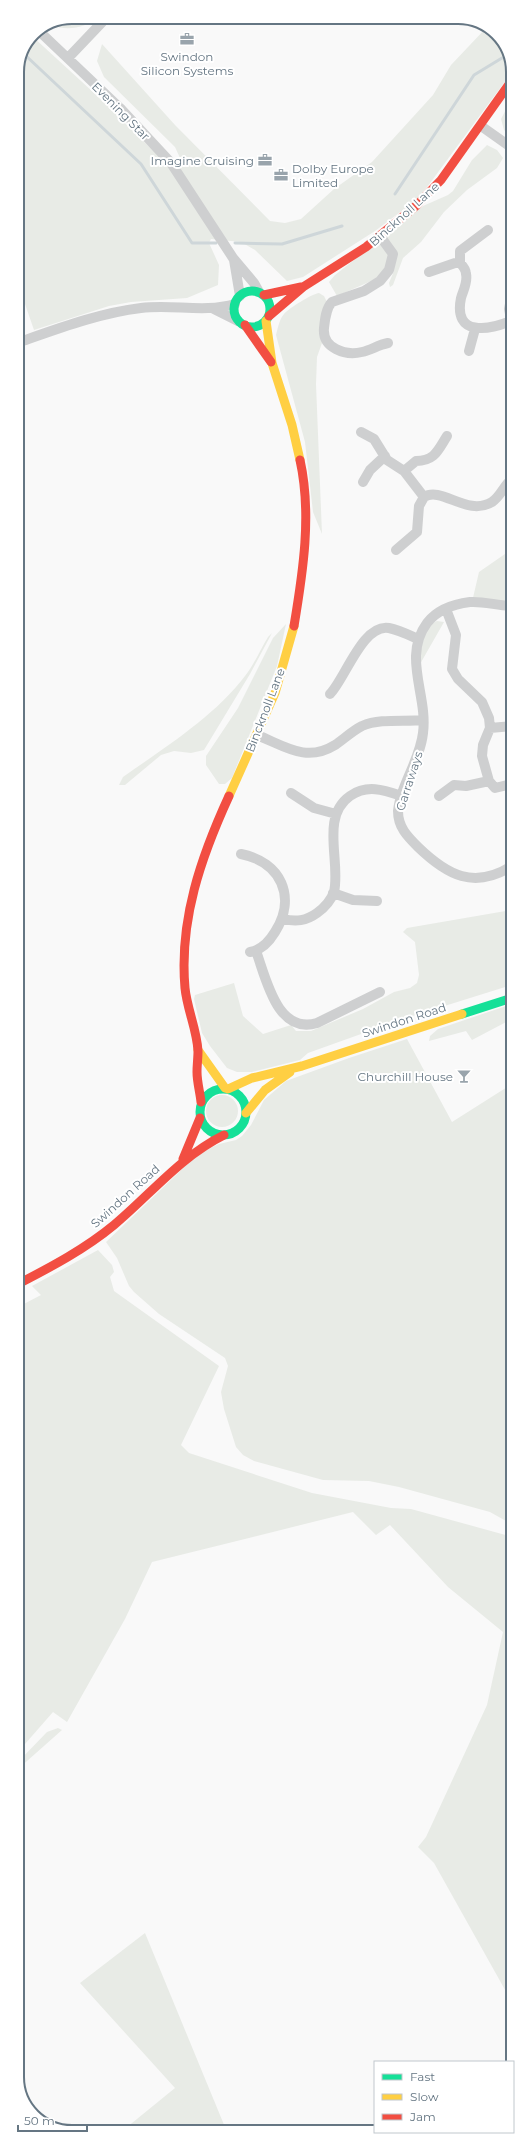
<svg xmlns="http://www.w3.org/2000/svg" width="530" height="2149" viewBox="0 0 530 2149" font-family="Montserrat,sans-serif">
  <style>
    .green { fill: #e8ebe6 }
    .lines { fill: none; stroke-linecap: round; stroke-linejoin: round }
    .stream { stroke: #ced6d9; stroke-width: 3 }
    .street { stroke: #cecfd0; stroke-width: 10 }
    .fast { stroke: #16e098; stroke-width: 9 }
    .slow { stroke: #ffcf43; stroke-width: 9 }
    .jam { stroke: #f24e42; stroke-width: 9 }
    .labels { text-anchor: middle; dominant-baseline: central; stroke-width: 4; stroke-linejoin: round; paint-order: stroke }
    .poi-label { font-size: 12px; fill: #657683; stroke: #fff; text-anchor: end }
    .street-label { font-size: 12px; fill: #657683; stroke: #fff }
    .rim { fill: none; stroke: #657683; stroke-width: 2 }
  </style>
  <rect width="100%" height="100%" fill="#f9f9f9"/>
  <!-- green -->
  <path class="green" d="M 72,17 L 98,17 C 88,27 66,32 53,25 Z
    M 486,28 C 502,35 512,55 512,72 L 419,198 L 375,231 L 303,277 L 287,281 L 255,250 L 241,242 L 211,239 L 209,243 L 219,265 L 218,285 L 187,298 L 131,302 L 109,306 L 34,330 L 17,281 L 17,72 L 32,36 L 93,92 L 174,171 L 180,158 L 175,147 L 104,77 L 97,61 L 102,44 L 175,125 L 270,221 L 285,223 L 301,219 L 334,189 L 372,162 L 433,95 L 451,65 Z
    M 512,98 L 512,137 L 504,130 L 501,119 Z
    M 487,145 L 497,150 L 503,158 L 497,168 L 467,190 L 444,212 L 421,242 L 403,258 L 393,285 L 390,287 L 389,283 L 394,271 L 337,296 L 329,282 L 335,275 L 423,206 L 448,195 L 453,191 L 472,160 Z
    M 319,293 L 324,296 L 327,302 L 322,343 L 317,357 L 316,384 L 322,534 L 313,512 L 305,442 L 276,335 C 278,328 279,320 284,314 C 289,308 312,294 319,293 Z
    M 512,549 L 512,606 L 472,602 L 479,572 Z
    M 437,621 L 444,622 L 420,664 C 421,649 421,627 437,621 Z
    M 286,624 L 277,666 L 232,778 L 225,784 L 219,784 L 206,765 L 206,756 L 238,708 L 273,638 Z
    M 272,633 L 250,674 L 204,750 L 191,753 L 174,751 L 161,755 L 125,785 L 119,785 L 123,777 C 164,748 215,716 245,676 C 254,665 260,650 268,637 Z
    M 512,910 L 512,985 L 403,1019 L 308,1053 L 300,1060 L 252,1072 L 237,1072 L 227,1068 L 210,1046 L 202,1033 L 194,999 L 195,995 L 234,983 L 243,1016 L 263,1034 L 291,1025 L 296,1031 L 311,1031 L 363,1009 L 394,992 L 410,988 L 417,983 L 419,975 L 415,942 L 403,932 L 407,928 Z
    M 512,1004 L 512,1019 L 472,1040 L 466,1031 L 429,1041 L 430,1036 L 438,1029 Z
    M 407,1039 L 452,1122 L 512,1084 L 513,1525 L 490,1512 L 399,1487 L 369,1481 L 323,1480 L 254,1461 L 243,1455 L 236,1447 L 224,1409 L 221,1392 L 228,1366 L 225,1358 L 159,1314 L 134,1292 L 129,1286 L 117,1258 L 106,1242 L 198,1154 L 219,1144 L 236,1140 L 242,1136 L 251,1125 L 264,1100 L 286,1081 L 349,1058 Z
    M206 1111a16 16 0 1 1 32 0a16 16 0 1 1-32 0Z
    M 98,1250 L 112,1265 L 114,1272 L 110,1277 L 114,1291 L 219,1366 L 181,1445 L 189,1453 L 312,1493 L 391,1508 L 411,1509 L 513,1537 L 513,2004 L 434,1863 L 418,1847 L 426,1837 L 487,1705 L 503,1632 L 448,1587 L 390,1525 L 376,1535 L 353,1512 L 152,1562 L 125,1619 L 67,1722 L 53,1712 L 18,1752 L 18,1307 L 41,1295 L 32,1286 Z
    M 58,1728 L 62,1730 L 18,1769 L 18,1762 L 47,1732 Z
    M 145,1933 L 227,2132 L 121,2132 L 175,2088 L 80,1983 Z"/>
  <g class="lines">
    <!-- stream -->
    <path class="stream" d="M 24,54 L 141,164 L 192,243 L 216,243
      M 395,194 L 474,75 L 502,58
      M 235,243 L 282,244 L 342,226"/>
    <!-- street -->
    <path class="street" d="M 39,31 L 120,108 L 171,163 L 233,258 L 254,283 L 259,292
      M 68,58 L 107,17
      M 481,126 L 512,148
      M 380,236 L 393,254 L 389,270 L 380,281 L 364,291 L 332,302 C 326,308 325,319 324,328 C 322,348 345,356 362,352 C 371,350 378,345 388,343
      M 234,260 L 240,296
      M 460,263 C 463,266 466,270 466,274 C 468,282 463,291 461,298 C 453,337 489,330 511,321
      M 429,272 L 455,263 L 460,263 L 460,251 L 488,230
      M 512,294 L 509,309 L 512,323
      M 214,309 L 238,321
      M 17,343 C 57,329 99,313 141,308 C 173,304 204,313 235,304
      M 469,351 L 475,329
      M 361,432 L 374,439 L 387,460 L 404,471 L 424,497
      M 404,471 L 416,461 C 435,461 438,450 447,436
      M 363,482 L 370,470 L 385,456
      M 396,550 L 417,532 L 419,506 L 424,497 C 442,486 467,517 492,502 C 501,496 504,485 512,479
      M 512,606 C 498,606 484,601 470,602 C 454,604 437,610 427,623 C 402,657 428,695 423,733 C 420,760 401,784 398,811 C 398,827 407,836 418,847 C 447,875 474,890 512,866
      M 446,609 L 456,635 L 452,669 L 458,679 L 482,702 L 489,718 L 490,728 L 483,745 L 482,756 L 489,781 L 495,788 L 512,784
      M 330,694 C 345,679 363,623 389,628 C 399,630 409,635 418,639
      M 490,728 L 512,726
      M 257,735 C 285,746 306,763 335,745 C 344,739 352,731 362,726 C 381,718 404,722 423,720
      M 291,793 L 314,808 L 336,814
      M 439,796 L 454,785 L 466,786 L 489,781
      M 241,854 C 281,862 297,897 275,932 C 269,942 262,950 250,952
      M 333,893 L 353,900 L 377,901
      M 283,919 C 296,922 306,921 317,913 C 324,908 331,900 334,892 C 341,862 320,817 350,796 C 367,784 384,790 402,796
      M 256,951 C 266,978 277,1035 317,1023 L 380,992"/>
    <!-- fast -->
    <path class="fast" d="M234 309a18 18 0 1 1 36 0a18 18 0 1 1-36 0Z
      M 462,1014 L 512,998
      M200 1112a23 23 0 1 1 46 0a23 23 0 1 1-46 0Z"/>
    <!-- slow -->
    <path class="slow" d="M 266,321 L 272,363 L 292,425 L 300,460
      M 229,796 L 275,693 L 294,626
      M 198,1050 L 225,1088
      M 228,1089 L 252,1078 L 302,1066 L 462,1014
      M 246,1113 L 265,1090 L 290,1072"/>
    <!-- jam -->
    <path class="jam" d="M 264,295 L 301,287
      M 269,316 L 303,287 L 366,247 L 417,205 L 441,180 L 512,80
      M 245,325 L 271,362
      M 294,626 C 303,572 312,514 300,460
      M 201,1102 C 200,1092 197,1082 197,1072 C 197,1065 198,1058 198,1051 C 197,1030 187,1009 185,988 C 179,920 201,857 229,796
      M 183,1159 L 200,1118
      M 18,1284 C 51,1267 85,1249 114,1225 C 151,1194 180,1157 224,1135"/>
  </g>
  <!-- icons -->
  <defs>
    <symbol id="office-bare" viewBox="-9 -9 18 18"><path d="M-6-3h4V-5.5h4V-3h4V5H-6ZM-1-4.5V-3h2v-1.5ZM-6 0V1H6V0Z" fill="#99a4ac" stroke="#fff" stroke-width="2.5" paint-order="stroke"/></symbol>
    <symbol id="bar-bare" viewBox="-9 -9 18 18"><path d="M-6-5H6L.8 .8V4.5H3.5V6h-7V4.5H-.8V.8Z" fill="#99a4ac" stroke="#fff" stroke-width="2.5" paint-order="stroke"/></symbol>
  </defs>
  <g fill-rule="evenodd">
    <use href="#office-bare" x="177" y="29" width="20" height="20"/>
    <use href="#office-bare" x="255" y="150" width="20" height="20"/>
    <use href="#office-bare" x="271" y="165" width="20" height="20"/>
    <use href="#bar-bare" x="454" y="1066" width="20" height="20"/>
  </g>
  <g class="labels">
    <!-- poi labels -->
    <g class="poi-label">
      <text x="187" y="56" text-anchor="middle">Swindon<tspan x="187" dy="14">Silicon Systems</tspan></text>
      <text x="254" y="160">Imagine Cruising</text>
      <text x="292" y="168" text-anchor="start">Dolby Europe<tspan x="292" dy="14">Limited</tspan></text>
      <text x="453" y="1076">Churchill House</text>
    </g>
    <!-- street labels -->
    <g class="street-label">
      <text transform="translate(121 111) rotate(45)">Evening Star</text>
      <text transform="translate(404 214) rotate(-42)">Bincknoll Lane</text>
      <text transform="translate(265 710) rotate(-69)">Bincknoll Lane</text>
      <text transform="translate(409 781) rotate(-72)">Garraways</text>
      <text transform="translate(404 1020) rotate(-18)">Swindon Road</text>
      <text transform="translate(125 1196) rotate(-42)">Swindon Road</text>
    </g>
  </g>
  <!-- crop -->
  <path d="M0 0H530V2149H0ZM72 24H458A48 48 0 0 1 506 72V2077A48 48 0 0 1 458 2125H72A48 48 0 0 1 24 2077V72A48 48 0 0 1 72 24Z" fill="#fff" fill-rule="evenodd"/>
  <path class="rim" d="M72 24H458A48 48 0 0 1 506 72V2077A48 48 0 0 1 458 2125H72A48 48 0 0 1 24 2077V72A48 48 0 0 1 72 24Z"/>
  <!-- legend -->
  <rect x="374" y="2061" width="140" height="72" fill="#ffffff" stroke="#c1c8cd"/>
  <rect x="382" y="2074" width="20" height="6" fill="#16e098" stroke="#c1c8cd"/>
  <text x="410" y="2081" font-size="12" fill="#657683">Fast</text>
  <rect x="382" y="2094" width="20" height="6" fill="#ffcf43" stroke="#c1c8cd"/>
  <text x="410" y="2101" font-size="12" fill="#657683">Slow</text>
  <rect x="382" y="2114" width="20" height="6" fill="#f24e42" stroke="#c1c8cd"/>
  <text x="410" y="2121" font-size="12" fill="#657683">Jam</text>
  <!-- scale -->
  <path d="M18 2125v6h69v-6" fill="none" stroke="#657683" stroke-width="2"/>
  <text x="24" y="2125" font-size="12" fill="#657683" stroke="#ffffff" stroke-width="3" paint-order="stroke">50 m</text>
</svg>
